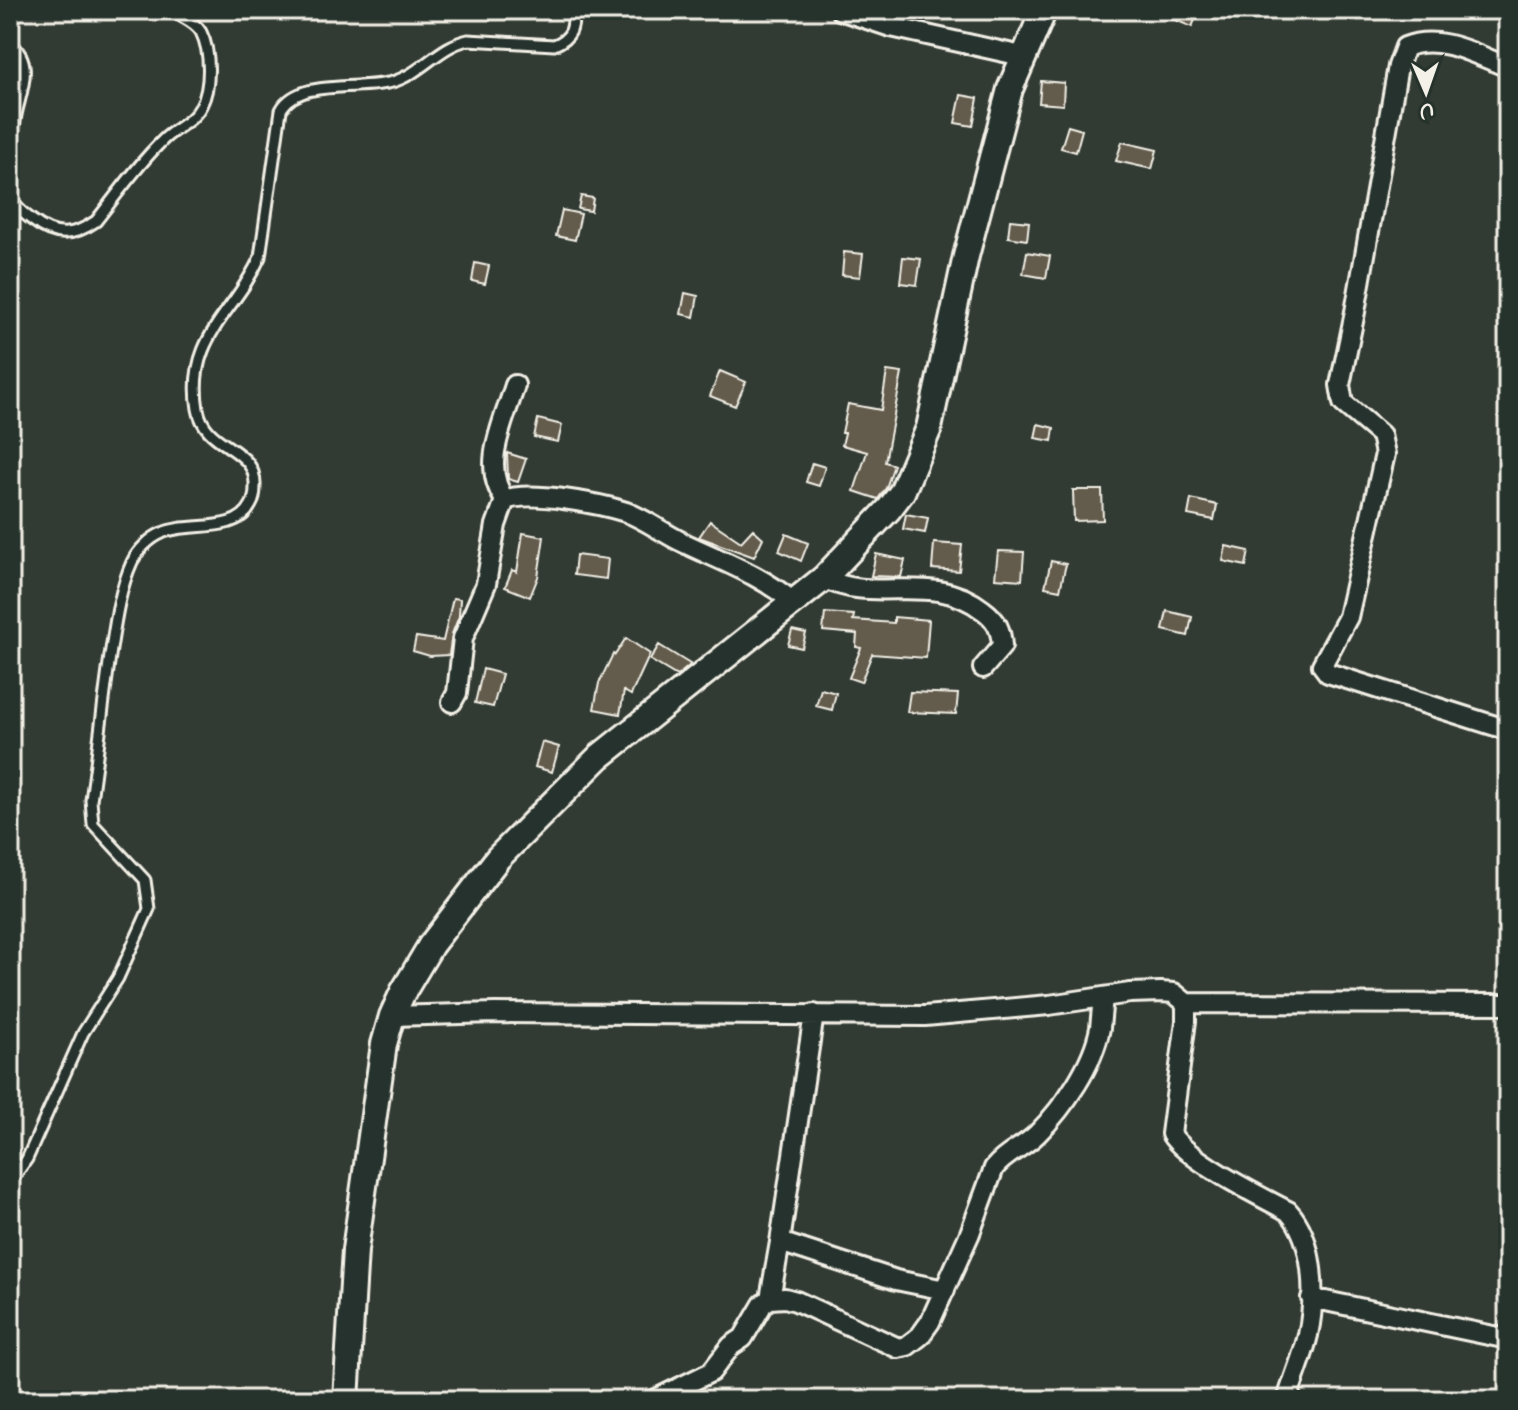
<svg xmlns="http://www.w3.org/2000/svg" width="1518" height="1410" viewBox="0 0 1518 1410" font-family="Mynerve,sans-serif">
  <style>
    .building { fill: #645c4d; stroke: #f4f1e8; stroke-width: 2 }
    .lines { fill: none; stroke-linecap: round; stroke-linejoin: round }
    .service-casing { stroke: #f4f1e8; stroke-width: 15 }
    .minor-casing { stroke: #f4f1e8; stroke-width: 24 }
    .secondary-casing { stroke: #f4f1e8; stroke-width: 30 }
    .service { stroke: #26332d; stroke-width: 9 }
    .minor { stroke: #26332d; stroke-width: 18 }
    .secondary { stroke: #26332d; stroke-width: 24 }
  </style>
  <rect width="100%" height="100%" fill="#323b33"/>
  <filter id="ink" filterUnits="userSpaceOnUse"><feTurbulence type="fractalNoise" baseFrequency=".0125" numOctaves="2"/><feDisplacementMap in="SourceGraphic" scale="16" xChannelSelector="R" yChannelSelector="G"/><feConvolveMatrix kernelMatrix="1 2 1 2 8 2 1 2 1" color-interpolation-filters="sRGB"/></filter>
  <g filter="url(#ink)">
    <!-- building -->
    <path class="building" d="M 1151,10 L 1199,10 L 1192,27 Z
      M 1041,81 L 1064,83 L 1063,105 L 1039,103 Z
      M 961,95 L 978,98 L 973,126 L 955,123 Z
      M 1068,126 L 1082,130 L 1076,152 L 1061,148 Z
      M 1122,142 L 1157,150 L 1152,169 L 1116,161 Z
      M 581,196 L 593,198 L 591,211 L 578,209 Z
      M 562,210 L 581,214 L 575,240 L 556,236 Z
      M 1010,220 L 1029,222 L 1027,240 L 1008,237 Z
      M 844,252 L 863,254 L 860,277 L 842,275 Z
      M 1027,252 L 1050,256 L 1046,278 L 1023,274 Z
      M 903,257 L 921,259 L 917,285 L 900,283 Z
      M 475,263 L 489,266 L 485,284 L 472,281 Z
      M 685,293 L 698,296 L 694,317 L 681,314 Z
      M 720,371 L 746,382 L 735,406 L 710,396 Z
      M 887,371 L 902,373 L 885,462 L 894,465 L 886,488 L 878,499 L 854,491 L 867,452 L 842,445 L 845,433 L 842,433 L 848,404 L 881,410 Z
      M 538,419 L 562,425 L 558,442 L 534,437 Z
      M 1038,424 L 1054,428 L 1052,441 L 1035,438 Z
      M 507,453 L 526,459 L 518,482 L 508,479 Z
      M 812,463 L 825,467 L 819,486 L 806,482 Z
      M 1073,490 L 1102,490 L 1103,520 L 1074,521 Z
      M 1191,499 L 1217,505 L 1214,520 L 1188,515 Z
      M 906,514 L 928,518 L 925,533 L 903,529 Z
      M 710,521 L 741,542 L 753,529 L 763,538 L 754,557 L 699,537 Z
      M 523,533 L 544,537 L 538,577 L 530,597 L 505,587 L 512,570 L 517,572 Z
      M 786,534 L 808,543 L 801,561 L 779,551 Z
      M 934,543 L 962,545 L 959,571 L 932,569 Z
      M 1226,546 L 1249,551 L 1246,566 L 1223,561 Z
      M 998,551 L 1024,552 L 1022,580 L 995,578 Z
      M 876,554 L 905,560 L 901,577 L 871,576 Z
      M 576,555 L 608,559 L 606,579 L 574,575 Z
      M 1051,561 L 1066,564 L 1060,590 L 1045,587 Z
      M 453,598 L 460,599 L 459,616 L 452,634 L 449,655 L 430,656 L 413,651 L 416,637 L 443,641 Z
      M 1167,611 L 1192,617 L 1188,636 L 1163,630 Z
      M 825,613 L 854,615 L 853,620 L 894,623 L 894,617 L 929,620 L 926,658 L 872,654 L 861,682 L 849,678 L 861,648 L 856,647 L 857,634 L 823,631 Z
      M 792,630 L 806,633 L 802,648 L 788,645 Z
      M 626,638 L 650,654 L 631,695 L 624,691 L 620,714 L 594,709 L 599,683 L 613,654 L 615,655 Z
      M 659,645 L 690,664 L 689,666 L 677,676 L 650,660 Z
      M 483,669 L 502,674 L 493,707 L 475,703 Z
      M 821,689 L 836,693 L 832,710 L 816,706 Z
      M 910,692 L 958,694 L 956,714 L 907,712 Z
      M 542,742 L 559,747 L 552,772 L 535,767 Z"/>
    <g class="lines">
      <defs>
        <path id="service" d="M 10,43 C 35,62 21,90 16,115 C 14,128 12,141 10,154
          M 10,197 C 15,207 23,213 32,220 C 55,238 73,237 96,221 C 118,193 139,163 164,139 C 176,127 193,122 201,106 C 211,87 211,52 201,32 C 195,21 181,18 172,10
          M 10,1183 L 27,1159 L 83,1033 L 118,978 L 149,909 L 145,880 L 93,824 L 91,800 C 98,752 103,704 110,656 C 115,624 119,591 132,562 C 138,550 150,538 162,533 C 188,521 236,535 251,505 C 254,500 255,493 255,487 C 257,445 205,450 198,409 C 186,337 235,314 260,257 L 281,110 C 298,78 359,91 392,82 C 421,74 439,46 468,40 L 554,45 C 572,38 574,28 573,10"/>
        <path id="minor" d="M 840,10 L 891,27 L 1022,56
          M 1508,67 C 1476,55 1440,33 1405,47 L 1398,66 L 1355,312 L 1340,385 L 1343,403 L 1381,435 L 1385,454 L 1348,617 L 1322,665 L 1328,673 L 1508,730
          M 505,500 C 480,465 504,422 515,385
          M 824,578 C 874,605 931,570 983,610 C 997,620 1001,630 1002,646 L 983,668
          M 452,702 L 457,693 L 463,638 L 486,584 L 496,525 L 505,500 C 529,490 601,504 626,512 C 645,519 662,532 680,541 C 719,560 760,574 793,602
          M 1186,1003 L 1508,1004
          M 814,1014 L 780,1242 L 896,1280 L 945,1290
          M 392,1016 L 495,1013 L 925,1016 L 1049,1005 L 1130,993 L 1161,992 L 1174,993 L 1186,1003 L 1186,1021 L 1171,1134 C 1187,1160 1259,1196 1288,1211 C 1315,1240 1316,1297 1308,1335 C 1303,1357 1293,1379 1287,1400
          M 1311,1298 L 1508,1339
          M 770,1299 L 780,1242
          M 654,1400 L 711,1372 L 731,1346 L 743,1338 L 763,1304 L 770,1299 L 785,1298 L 796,1301 L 898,1348 L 907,1346 L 920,1336 L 930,1322 L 970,1233 L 994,1168 C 1006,1153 1024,1147 1037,1134 C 1064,1107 1093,1065 1100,1028 C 1101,1018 1102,1007 1103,997"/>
        <path id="secondary" d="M 346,1400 L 355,1250 L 384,1044 L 392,1016 L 403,992 L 431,945 L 498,858 L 599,757 L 824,578 L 889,509 L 902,492 L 929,428 L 966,256 L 1010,89 L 1044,10"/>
      </defs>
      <!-- service casing -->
      <use href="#service" class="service-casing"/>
      <!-- minor casing -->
      <use href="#minor" class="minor-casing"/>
      <!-- secondary casing -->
      <use href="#secondary" class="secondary-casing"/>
      <!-- service -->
      <use href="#service" class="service"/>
      <!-- minor -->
      <use href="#minor" class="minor"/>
      <!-- secondary -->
      <use href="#secondary" class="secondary"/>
    </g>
  </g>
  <!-- margin -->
  <rect width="1518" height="1410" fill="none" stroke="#26332d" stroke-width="40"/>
  <rect x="20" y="20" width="1478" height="1370" fill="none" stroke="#f4f1e8" stroke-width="3" filter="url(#ink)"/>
  <!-- north arrow -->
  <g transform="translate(1426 92) rotate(178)" stroke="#26332d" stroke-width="6" paint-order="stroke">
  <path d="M0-6L14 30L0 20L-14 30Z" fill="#f4f1e8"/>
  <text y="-12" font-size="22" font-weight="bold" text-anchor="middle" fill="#f4f1e8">U</text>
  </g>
</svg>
